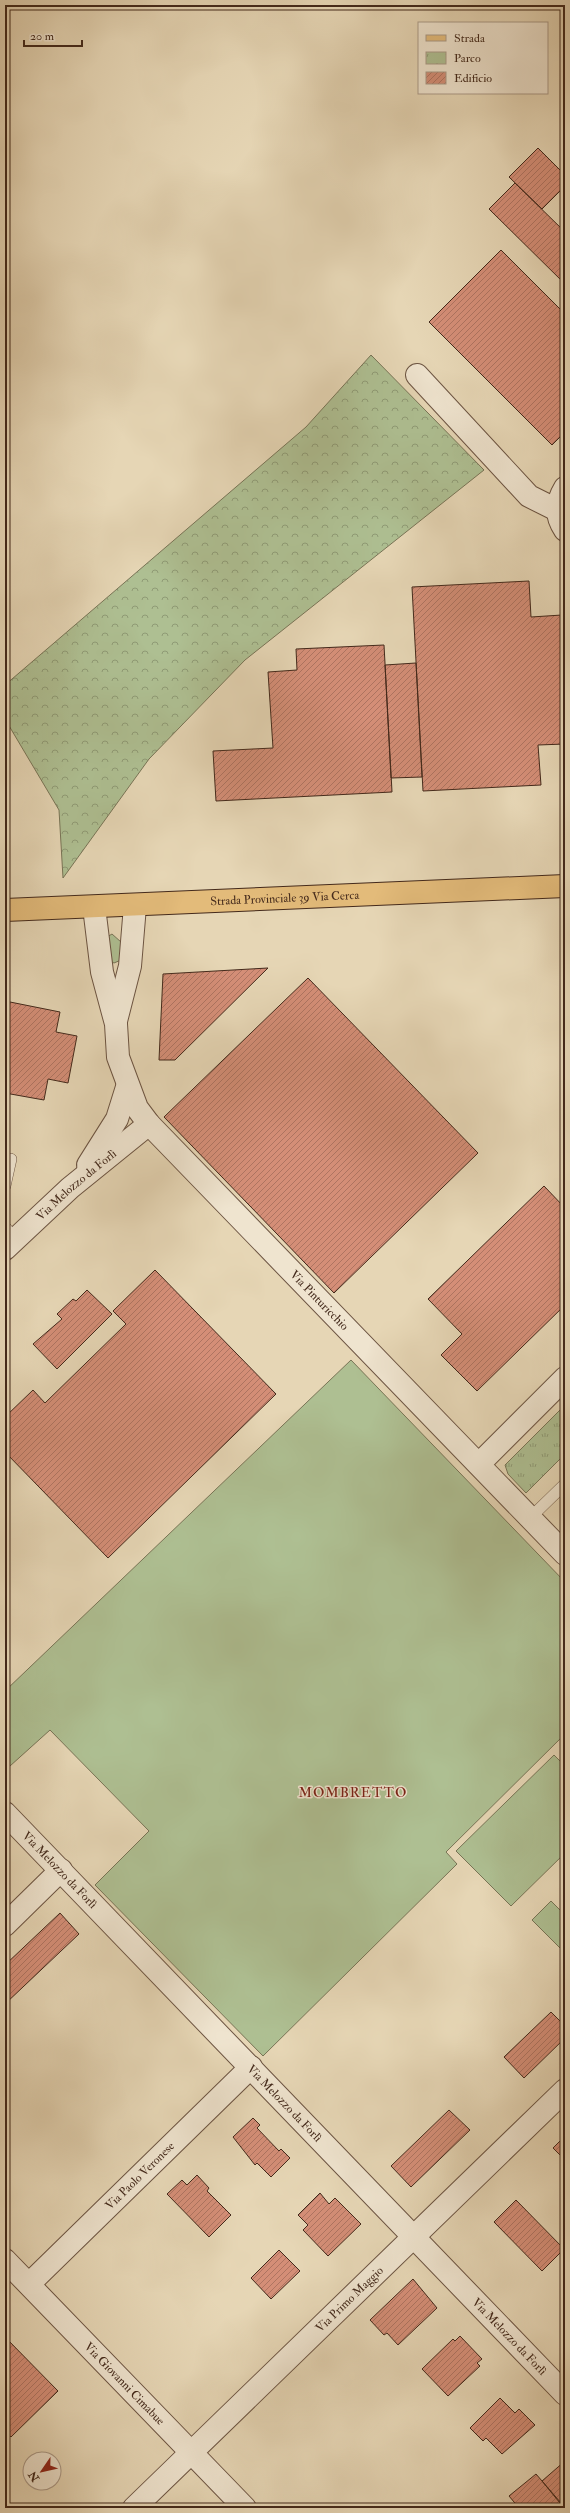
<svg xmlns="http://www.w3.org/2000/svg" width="570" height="2513" viewBox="0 0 570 2513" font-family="'IM FELL Double Pica',serif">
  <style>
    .grass { fill: #aebf92; stroke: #787456 }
    .forest { fill: url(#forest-crowns); stroke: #787456 }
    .park { fill: url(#park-tufts); stroke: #787456 }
    .building { fill: url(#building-hatch); stroke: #43291b }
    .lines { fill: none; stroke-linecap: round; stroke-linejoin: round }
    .service-casing { stroke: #6c5442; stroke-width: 12 }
    .minor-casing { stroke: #6c5442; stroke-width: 24 }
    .primary-casing { stroke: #43291b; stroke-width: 24 }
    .service { stroke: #efe4cf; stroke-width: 11 }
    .minor { stroke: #efe4cf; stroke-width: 22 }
    .primary { stroke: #e3bb7a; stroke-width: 22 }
    .labels { text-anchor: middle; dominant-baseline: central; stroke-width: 3; stroke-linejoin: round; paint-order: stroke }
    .street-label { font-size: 12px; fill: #43291b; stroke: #efe4cf }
    .quarter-label { font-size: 14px; letter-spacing: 1px; fill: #7a1f14; stroke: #efe4cf }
  </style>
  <defs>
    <pattern id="forest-crowns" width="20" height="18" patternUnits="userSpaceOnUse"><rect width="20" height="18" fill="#aebf92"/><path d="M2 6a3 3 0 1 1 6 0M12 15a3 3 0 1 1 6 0" fill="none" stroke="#8f9b76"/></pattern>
    <pattern id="park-tufts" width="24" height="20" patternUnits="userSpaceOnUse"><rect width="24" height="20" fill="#aebf92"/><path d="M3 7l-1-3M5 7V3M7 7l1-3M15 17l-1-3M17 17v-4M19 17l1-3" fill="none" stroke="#8f9b76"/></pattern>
    <pattern id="building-hatch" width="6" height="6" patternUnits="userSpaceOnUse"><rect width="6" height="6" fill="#d48e77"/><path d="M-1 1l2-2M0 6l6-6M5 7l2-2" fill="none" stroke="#ae7461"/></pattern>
  </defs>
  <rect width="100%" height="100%" fill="#e6d6b5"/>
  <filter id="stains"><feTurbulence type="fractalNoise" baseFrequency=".005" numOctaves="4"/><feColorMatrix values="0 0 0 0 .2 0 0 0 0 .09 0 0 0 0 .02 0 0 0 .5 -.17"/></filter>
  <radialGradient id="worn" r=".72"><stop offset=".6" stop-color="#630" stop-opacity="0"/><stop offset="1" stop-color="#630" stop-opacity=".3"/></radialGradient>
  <!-- grass -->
  <path class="grass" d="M 112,934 L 121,942 L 121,960 L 114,963 L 110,961 L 107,937 Z
    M 351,1360 L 565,1582 L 565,1734 L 446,1852 L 457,1864 L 263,2056 L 95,1885 L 149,1831 L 50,1730 L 10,1766 L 5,1761 L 5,1691 Z
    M 554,1755 L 565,1766 L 565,1853 L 511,1906 L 456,1851 Z
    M 551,1901 L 565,1915 L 565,1953 L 532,1920 Z"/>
  <!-- forest -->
  <path class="forest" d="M 371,355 L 484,470 L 245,660 L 149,759 L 63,878 L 59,810 L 5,719 L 5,685 L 306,427 Z"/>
  <!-- park -->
  <path class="park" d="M 565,1405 L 565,1454 L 526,1493 L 508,1474 L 505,1465 Z"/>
  <!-- building -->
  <path class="building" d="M 538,148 L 565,175 L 565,186 L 542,209 L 509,177 Z
    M 515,183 L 565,232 L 565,284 L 489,209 Z
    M 501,250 L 565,314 L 565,432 L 552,445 L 429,322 Z
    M 529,581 L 531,617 L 562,615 L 565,744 L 538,745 L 541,785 L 423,791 L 412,587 Z
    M 384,645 L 392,792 L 216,801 L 213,751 L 273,748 L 268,672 L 297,670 L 296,649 Z
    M 416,663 L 422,777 L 391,778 L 385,665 Z
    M 268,968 L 175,1060 L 159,1060 L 163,974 Z
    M 308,978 L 478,1153 L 334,1293 L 164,1117 Z
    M 5,1001 L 60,1012 L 56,1032 L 77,1036 L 68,1083 L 48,1079 L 44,1100 L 5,1093 Z
    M 544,1186 L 565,1208 L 565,1305 L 477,1391 L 441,1355 L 462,1334 L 428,1299 Z
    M 155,1270 L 276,1394 L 108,1558 L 5,1452 L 5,1417 L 33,1390 L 45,1403 L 126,1324 L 113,1311 Z
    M 87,1290 L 112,1314 L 57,1369 L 33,1344 L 62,1319 L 57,1314 L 73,1299 L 76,1301 Z
    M 60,1913 L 79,1934 L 5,2004 L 5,1965 Z
    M 551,2012 L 565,2026 L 565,2038 L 524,2078 L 504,2057 Z
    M 449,2110 L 470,2130 L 411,2187 L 391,2166 Z
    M 253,2118 L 260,2125 L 257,2128 L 279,2151 L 281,2149 L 290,2158 L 271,2177 L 257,2163 L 255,2165 L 233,2137 Z
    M 565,2136 L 565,2160 L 553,2148 Z
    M 197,2175 L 209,2188 L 207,2191 L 231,2215 L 209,2237 L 167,2194 L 182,2180 L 187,2185 Z
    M 320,2193 L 329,2204 L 335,2198 L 361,2224 L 328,2256 L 303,2230 L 308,2225 L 298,2215 Z
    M 516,2200 L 564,2249 L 542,2271 L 494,2222 Z
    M 279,2250 L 300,2271 L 271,2299 L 251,2278 Z
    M 413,2279 L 437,2308 L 398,2345 L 387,2333 L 384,2335 L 370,2320 Z
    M 460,2336 L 482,2359 L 477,2363 L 480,2366 L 448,2396 L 422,2369 L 453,2339 L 455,2341 Z
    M 5,2337 L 58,2391 L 11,2437 L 5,2431 Z
    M 500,2398 L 515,2413 L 519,2409 L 535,2425 L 502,2454 L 486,2438 L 483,2441 L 470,2428 Z
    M 565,2461 L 565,2508 L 564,2508 L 542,2481 Z
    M 536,2474 L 561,2503 L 555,2508 L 519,2508 L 509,2496 Z
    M 516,2504 L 519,2508 L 511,2508 Z"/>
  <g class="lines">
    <defs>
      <path id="service" d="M 5,1186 L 11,1159
        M 5,1227 L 15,1239
        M 531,1517 L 565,1484"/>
      <g id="minor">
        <path d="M 417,375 L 529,496 L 557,510"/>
        <path d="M 565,488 C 556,503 555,515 565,530"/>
        <path id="s1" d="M 94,907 L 102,972 L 116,1024 L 118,1057 L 137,1108 L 149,1124 L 565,1554"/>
        <path d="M 116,1021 L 130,966 L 135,906"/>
        <path d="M 88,1165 L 117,1119 L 127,1087"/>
        <path id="s2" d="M 5,1249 L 70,1188 L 149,1124"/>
        <path d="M 479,1464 L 565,1378"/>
        <path id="s3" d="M 5,1813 L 565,2394"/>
        <path d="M 5,1925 L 61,1870"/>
        <path id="s4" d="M 5,2260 L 245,2508"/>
        <path id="s5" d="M 29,2284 L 251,2067"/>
        <path id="s6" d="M 134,2508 L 565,2090"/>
      </g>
      <g id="primary">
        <path id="s7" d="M 5,910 L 565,886"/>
      </g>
    </defs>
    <!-- service casing -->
    <use href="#service" class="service-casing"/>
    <!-- minor casing -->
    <use href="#minor" class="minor-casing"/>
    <!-- primary casing -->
    <use href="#primary" class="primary-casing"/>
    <!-- service -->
    <use href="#service" class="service"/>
    <!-- minor -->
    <use href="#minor" class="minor"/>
    <!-- primary -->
    <use href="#primary" class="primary"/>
  </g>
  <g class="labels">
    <!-- street labels -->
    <g class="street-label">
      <text stroke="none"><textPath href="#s7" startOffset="280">Strada Provinciale 39 Via Cerca</textPath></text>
      <text stroke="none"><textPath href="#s2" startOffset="96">Via Melozzo da Forlì</textPath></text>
      <text stroke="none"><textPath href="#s1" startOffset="472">Via Pinturicchio</textPath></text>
      <text stroke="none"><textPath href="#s3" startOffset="79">Via Melozzo da Forlì</textPath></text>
      <text stroke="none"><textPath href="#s3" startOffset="403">Via Melozzo da Forlì</textPath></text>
      <text stroke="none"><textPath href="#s5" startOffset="155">Via Paolo Veronese</textPath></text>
      <text stroke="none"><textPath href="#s6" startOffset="300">Via Primo Maggio</textPath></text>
      <text stroke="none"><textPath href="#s3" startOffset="727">Via Melozzo da Forlì</textPath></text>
      <text stroke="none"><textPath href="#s4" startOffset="172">Via Giovanni Cimabue</textPath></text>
    </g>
    <!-- quarter labels -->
    <g class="quarter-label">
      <text x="353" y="1792">MOMBRETTO</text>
    </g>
  </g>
  <!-- margin -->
  <rect width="570" height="2513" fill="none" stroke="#e6d6b5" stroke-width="20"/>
  <rect x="6" y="6" width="558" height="2501" fill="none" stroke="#43291b" stroke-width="2"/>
  <rect x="10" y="10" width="550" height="2493" fill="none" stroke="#43291b"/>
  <!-- legend -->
  <rect x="418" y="22" width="130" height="72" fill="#efe4cf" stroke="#aa9987"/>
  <rect x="426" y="35" width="20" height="6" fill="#e3bb7a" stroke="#aa9987"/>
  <text x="454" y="42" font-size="12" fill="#43291b">Strada</text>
  <rect x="426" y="52" width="20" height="12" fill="url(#park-tufts)" stroke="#aa9987"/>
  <text x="454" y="62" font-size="12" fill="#43291b">Parco</text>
  <rect x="426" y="72" width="20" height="12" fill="url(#building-hatch)" stroke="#aa9987"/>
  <text x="454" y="82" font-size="12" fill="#43291b">Edificio</text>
  <!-- north arrow -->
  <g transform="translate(42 2471) rotate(236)"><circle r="19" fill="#efe4cf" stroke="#aa9987"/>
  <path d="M0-3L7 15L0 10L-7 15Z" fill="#8f2418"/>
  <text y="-6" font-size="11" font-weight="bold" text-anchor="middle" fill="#43291b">N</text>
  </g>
  <!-- scale -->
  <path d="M24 40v6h58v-6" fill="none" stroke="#43291b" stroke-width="2"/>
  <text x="30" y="40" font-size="12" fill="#43291b" stroke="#efe4cf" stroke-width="3" paint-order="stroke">20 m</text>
  <rect width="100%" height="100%" filter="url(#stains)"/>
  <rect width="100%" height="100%" fill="url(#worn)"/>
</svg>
